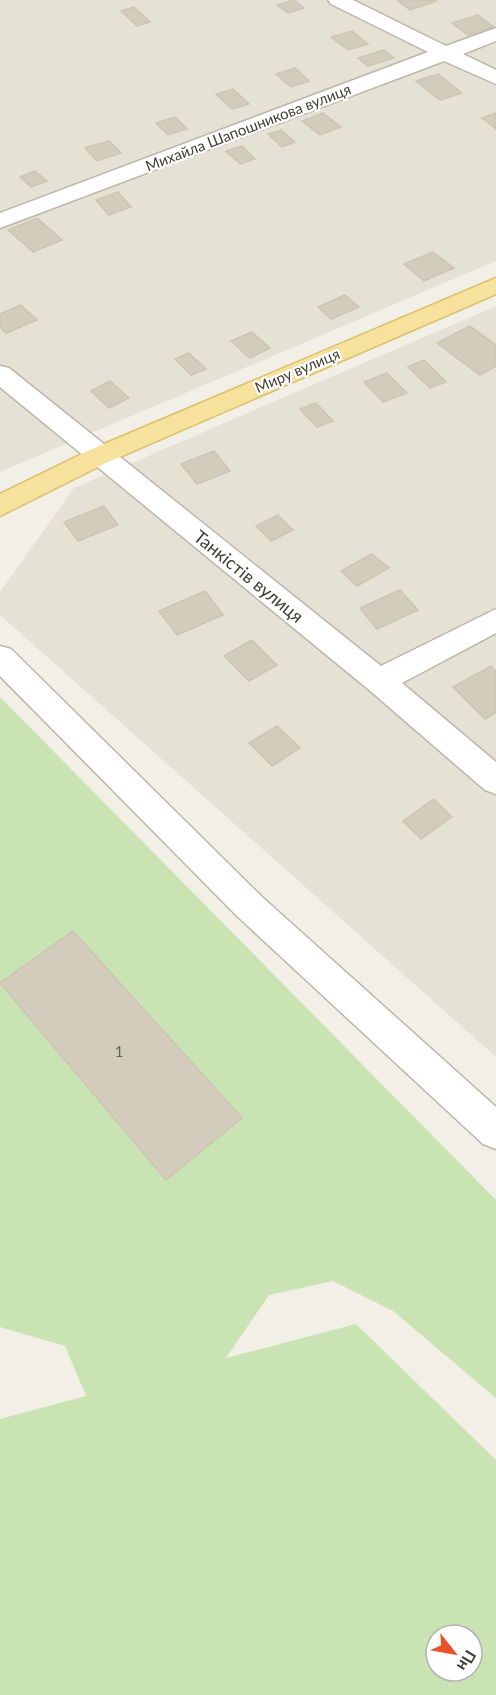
<svg xmlns="http://www.w3.org/2000/svg" width="496" height="1695" viewBox="0 0 496 1695" font-family="Lato,sans-serif">
  <style>
    .residential { fill: #e6e1d5 }
    .green { fill: #cae3b3; fill-rule: evenodd }
    .building { fill: #d3ccbd; stroke: #cdc4b1; stroke-width: 1.5 }
    .lines { fill: none; stroke-linecap: round; stroke-linejoin: round }
    .minor-casing { stroke: #bdb7aa; stroke-width: 3 }
    .major-casing { stroke: #dac06d; stroke-width: 3 }
    .minor { fill: #fff; fill-rule: evenodd }
    .major { fill: #f6e29c; fill-rule: evenodd }
    .labels { text-anchor: middle; dominant-baseline: central; stroke-width: 4.5; stroke-linejoin: round; paint-order: stroke }
    .far-street-label { font-size: 15px; fill: #444036; stroke: #fff }
    .number-label { font-size: 15px; fill: #686358 }
    .street-label { font-size: 18px; fill: #444036; stroke: #fff }
  </style>
  <rect width="100%" height="100%" fill="#f2efe7"/>
  <!-- residential -->
  <path class="residential" d="M 0,0 L 496,0 L 496,261 L 0,472 Z
    M 496,306 L 496,1057 L 0,615 L 0,592 L 74,488 Z"/>
  <!-- green -->
  <path class="green" d="M 0,697 L 496,1200 L 496,1398 L 393,1311 L 333,1281 L 269,1295 L 226,1358 L 356,1324 L 496,1460 L 496,1695 L 0,1695 L 0,1419 L 86,1396 L 65,1346 L 0,1327 ZM 436,1635 L 472,1635 L 472,1671 L 436,1671 Z"/>
  <!-- building -->
  <path class="building" d="M 294,0 L 304,8 L 288,13 L 277,5 Z
    M 397,0 L 434,0 L 436,1 L 410,10 Z
    M 134,7 L 150,22 L 137,26 L 121,11 Z
    M 478,15 L 494,27 L 468,35 L 452,23 Z
    M 352,31 L 368,44 L 348,50 L 331,37 Z
    M 384,50 L 394,58 L 368,66 L 358,58 Z
    M 295,68 L 309,81 L 291,87 L 276,74 Z
    M 438,74 L 462,93 L 440,100 L 416,81 Z
    M 233,89 L 249,104 L 232,109 L 216,94 Z
    M 323,113 L 341,127 L 320,135 L 302,121 Z
    M 496,113 L 496,129 L 482,118 Z
    M 175,117 L 187,129 L 168,135 L 156,123 Z
    M 281,130 L 295,142 L 282,147 L 268,134 Z
    M 109,141 L 121,153 L 97,161 L 85,148 Z
    M 242,146 L 255,159 L 240,164 L 226,151 Z
    M 35,171 L 47,181 L 31,187 L 20,177 Z
    M 118,192 L 131,207 L 109,215 L 96,200 Z
    M 37,218 L 62,240 L 33,252 L 8,230 Z
    M 433,252 L 454,268 L 424,281 L 404,264 Z
    M 345,295 L 359,307 L 331,319 L 318,307 Z
    M 21,305 L 37,320 L 6,333 L 0,327 L 0,314 Z
    M 470,326 L 496,345 L 496,366 L 480,375 L 437,343 Z
    M 252,332 L 270,348 L 250,358 L 231,341 Z
    M 189,353 L 206,369 L 191,375 L 175,359 Z
    M 424,360 L 446,382 L 430,388 L 408,367 Z
    M 387,373 L 407,393 L 383,402 L 364,382 Z
    M 110,381 L 129,398 L 109,408 L 91,391 Z
    M 316,403 L 333,421 L 317,427 L 300,409 Z
    M 214,451 L 230,471 L 197,484 L 181,464 Z
    M 104,506 L 118,525 L 78,541 L 64,522 Z
    M 278,515 L 293,530 L 271,541 L 256,526 Z
    M 372,554 L 389,568 L 357,586 L 341,571 Z
    M 400,590 L 418,610 L 377,629 L 360,608 Z
    M 205,591 L 223,615 L 177,635 L 159,611 Z
    M 252,640 L 277,665 L 249,681 L 224,656 Z
    M 491,666 L 496,671 L 496,712 L 485,719 L 453,687 Z
    M 277,726 L 300,748 L 272,766 L 249,743 Z
    M 434,799 L 452,817 L 421,839 L 403,821 Z
    M 73,931 L 242,1118 L 166,1180 L 0,983 Z"/>
  <g class="lines">
    <defs>
      <path id="minor" d="M 328,0 L 353,0 L 446,46 L 496,28 L 496,41 L 463,54 L 496,70 L 496,84 L 444,61 L 0,228 L 0,213 L 428,52 L 331,4 Z
        M 0,366 L 9,368 L 381,666 L 496,609 L 496,633 L 402,683 L 496,762 L 496,794 L 485,790 L 368,689 L 0,387 Z
        M 0,646 L 11,649 L 261,896 L 496,1107 L 496,1149 L 483,1144 L 237,916 L 0,676 Z"/>
      <path id="major" d="M 496,278 L 496,294 L 108,462 L 0,516 L 0,494 L 90,450 Z"/>
    </defs>
    <!-- minor casing -->
    <use href="#minor" class="minor-casing"/>
    <!-- major casing -->
    <use href="#major" class="major-casing"/>
    <!-- minor -->
    <use href="#minor" class="minor"/>
    <!-- major -->
    <use href="#major" class="major"/>
  </g>
  <g class="labels">
    <!-- far-street labels -->
    <g class="far-street-label">
      <text transform="translate(248 127) rotate(-21)">Михайла Шапошникова вулиця</text>
      <text transform="translate(297 370) rotate(-23)">Миру вулиця</text>
    </g>
    <!-- number labels -->
    <g class="number-label">
      <text x="119" y="1051">1</text>
    </g>
    <!-- street labels -->
    <g class="street-label">
      <text transform="translate(249 576) rotate(39)">Танкістів вулиця</text>
    </g>
  </g>
  <!-- north arrow -->
  <g transform="translate(454 1653) rotate(121)"><circle r="28" fill="#ffffff" stroke="#b4b3af" stroke-width="1.5"/>
  <path d="M0-4.5L10 22L0 15L-10 22Z" fill="#e95127"/>
  <text y="-9" font-size="16" font-weight="bold" text-anchor="middle" fill="#444036">Пн</text>
  </g>
</svg>
